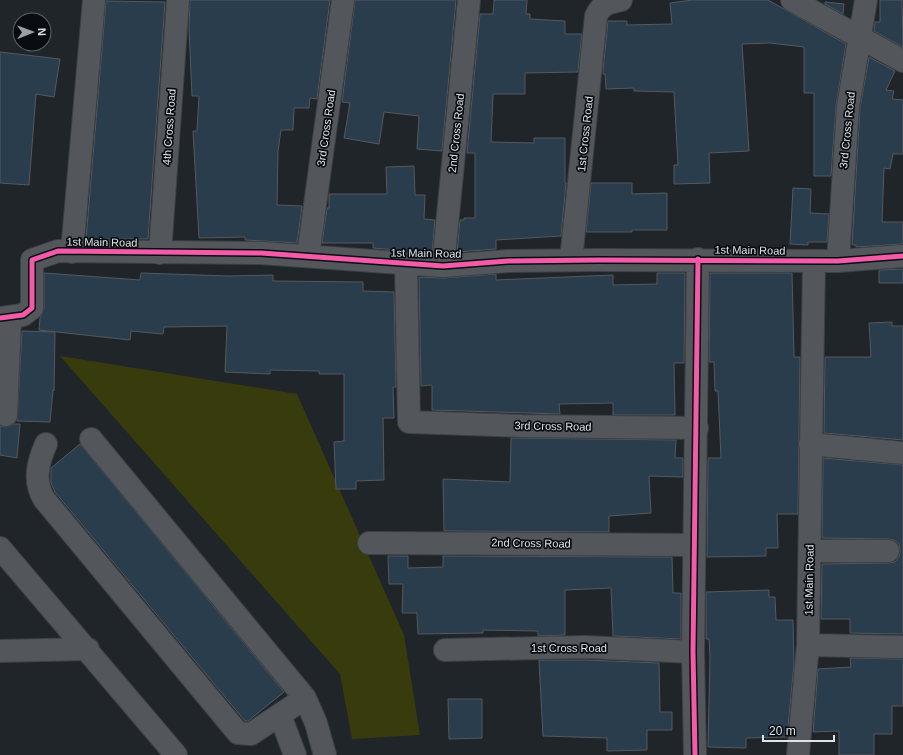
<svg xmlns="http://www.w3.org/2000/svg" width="903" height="755" viewBox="0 0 903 755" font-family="Arial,sans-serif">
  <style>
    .green { fill: #383c0d }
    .building { fill: #2a3d4c; stroke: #54595e }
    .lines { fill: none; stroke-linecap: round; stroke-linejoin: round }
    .minor-casing { stroke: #3c4145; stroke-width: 24 }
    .minor { stroke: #53575c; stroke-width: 22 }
    .cycleway-casing { stroke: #090d11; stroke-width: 8 }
    .cycleway { stroke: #f35aa7; stroke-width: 5 }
    .labels { text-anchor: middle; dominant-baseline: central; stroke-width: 3.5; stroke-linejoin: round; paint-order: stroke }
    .street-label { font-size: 11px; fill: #dde3ea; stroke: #090d11 }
  </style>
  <rect width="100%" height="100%" fill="#20252a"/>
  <!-- green -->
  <path class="green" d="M 60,356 L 297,394 L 404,635 L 420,735 L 352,739 L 340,674 Z"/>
  <!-- building -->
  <path class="building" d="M 190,0 L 330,0 L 317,99 L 310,98 L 309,108 L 294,108 L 293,130 L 281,130 L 278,151 L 277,205 L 302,206 L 297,243 L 245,240 L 245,237 L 199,238 L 193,131 L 197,131 L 199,96 L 192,96 L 189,28 Z
    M 355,0 L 456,0 L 442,151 L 417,149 L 419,116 L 384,112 L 379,144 L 344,138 L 350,103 L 342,102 Z
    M 494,0 L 527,0 L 526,14 L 530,14 L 530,19 L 565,21 L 565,34 L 582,34 L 578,72 L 525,73 L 525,94 L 493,94 L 491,142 L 534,143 L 534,138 L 565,138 L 565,183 L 566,183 L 561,236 L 496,240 L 496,249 L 457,252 L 460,220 L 464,220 L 464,218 L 475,218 L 475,153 L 467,153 L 480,14 L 493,14 Z
    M 692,0 L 768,0 L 846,44 L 836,106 L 831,176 L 814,176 L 814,93 L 804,93 L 804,47 L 770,43 L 742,44 L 749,151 L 709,153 L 710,183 L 674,184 L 674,165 L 678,165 L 674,92 L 634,91 L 634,88 L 606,89 L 605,74 L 603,74 L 603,71 L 608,21 L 627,21 L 627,25 L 672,24 L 670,3 Z
    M 880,0 L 902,0 L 903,47 L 874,31 L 875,22 L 880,22 Z
    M 106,1 L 165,2 L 148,239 L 86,239 Z
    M 825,2 L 844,4 L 843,14 L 825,4 Z
    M 0,52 L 60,59 L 54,97 L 36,94 L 29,185 L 0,183 Z
    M 869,57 L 895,71 L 886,90 L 894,91 L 892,99 L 903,100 L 903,154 L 893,154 L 890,169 L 884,168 L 882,222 L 903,222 L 903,244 L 856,247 L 856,245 L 852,245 L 860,108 Z
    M 414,166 L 415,195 L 425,195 L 424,219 L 435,220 L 432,253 L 373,248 L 373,243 L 322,243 L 327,208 L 329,208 L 329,194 L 387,194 L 386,167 Z
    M 591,183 L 632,183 L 632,194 L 667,193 L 667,230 L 632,230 L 632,232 L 586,232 Z
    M 793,188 L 811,189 L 810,213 L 829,214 L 827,242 L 808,242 L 808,245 L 790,244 Z
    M 903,269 L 903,283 L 879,283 L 879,270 Z
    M 44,273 L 140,280 L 141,273 L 229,276 L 273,275 L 273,281 L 363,282 L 363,291 L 394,292 L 396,387 L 393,387 L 394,418 L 383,418 L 384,480 L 356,481 L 356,489 L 336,489 L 334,442 L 344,441 L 344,374 L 319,374 L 319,371 L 270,370 L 270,374 L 225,372 L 227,326 L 164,327 L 163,334 L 131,331 L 130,340 L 39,330 L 40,318 L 44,308 Z
    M 657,273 L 685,273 L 684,363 L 674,363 L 675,415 L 613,415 L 613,403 L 559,404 L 560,414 L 432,410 L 432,385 L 421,386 L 419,277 L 444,278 L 496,274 L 496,280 L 613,275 L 613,285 L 657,284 Z
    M 710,273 L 792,273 L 794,357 L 800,357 L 798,514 L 777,514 L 778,548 L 766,548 L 766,556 L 707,557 L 708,458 L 721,458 L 718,391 L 715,391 L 714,362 L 709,362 Z
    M 892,322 L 892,326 L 903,326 L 903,440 L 824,433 L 825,357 L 871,357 L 869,323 Z
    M 22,331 L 55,332 L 54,391 L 53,390 L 50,422 L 17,421 Z
    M 14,424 L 20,424 L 17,458 L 0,455 L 0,426 L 6,427 Z
    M 511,438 L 676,440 L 675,458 L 683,458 L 683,477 L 649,476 L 651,513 L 609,516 L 609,532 L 444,531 L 443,479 L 510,482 Z
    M 80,444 L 284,692 L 248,721 L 245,721 L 55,492 L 51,483 L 51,468 Z
    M 823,458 L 903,465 L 903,634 L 850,633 L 850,619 L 821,619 L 822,564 L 888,563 L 895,562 L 899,557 L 900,551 L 899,544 L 894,540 L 888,539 L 822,538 Z
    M 388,556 L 408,556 L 408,568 L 443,567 L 443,556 L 672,557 L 673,593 L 681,593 L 681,639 L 613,636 L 611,588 L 565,590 L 565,635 L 538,636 L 538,631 L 483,630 L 483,633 L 418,634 L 417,613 L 402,613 L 403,584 L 389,584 Z
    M 769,590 L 769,597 L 775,597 L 776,620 L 793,620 L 794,664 L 787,737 L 746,738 L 746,748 L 708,747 L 710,657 L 709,639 L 706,639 L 706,592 Z
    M 850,658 L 903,659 L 903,706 L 892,706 L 892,734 L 874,734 L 874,755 L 839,755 L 839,731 L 813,732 L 818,669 L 851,667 Z
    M 539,660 L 585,660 L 659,663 L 660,712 L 672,712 L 672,730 L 647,730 L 647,750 L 607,751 L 607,738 L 543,736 Z
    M 448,699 L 482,699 L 482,738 L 449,739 Z"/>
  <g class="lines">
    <defs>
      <path id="minor" d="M 792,0 L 903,61
        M 72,252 L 94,0
        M 160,253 L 178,0
        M 308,256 L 343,0
        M 571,260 L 596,16 C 601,4 609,3 621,0
        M 838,261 L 848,107 L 866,0
        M 406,264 L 409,422 L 522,426 L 697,428
        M 443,266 L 469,0
        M 0,318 L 23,315 L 32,308 L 32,260 L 58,251 L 261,253 L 443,266 L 508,261 L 598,260 L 838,261 L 903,256
        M 6,415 L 10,318
        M 91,439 L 305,698 L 316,723 L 325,755
        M 46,444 C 38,462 33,481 44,499 L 238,733 L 251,734 L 305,698
        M 810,444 L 903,453
        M 369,543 L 694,545
        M 0,548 L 176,755
        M 810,551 L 888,551
        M 808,645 L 903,647
        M 445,650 L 585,647 L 693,652
        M 0,651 L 88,649
        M 280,715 L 295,755
        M 695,755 L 693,652 L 698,259
        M 798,755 L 808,645 L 814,261"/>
    </defs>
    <!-- minor casing -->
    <use href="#minor" class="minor-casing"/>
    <!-- minor -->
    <use href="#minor" class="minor"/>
    <defs>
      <path id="cycleway" d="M 0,318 L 23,315 L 32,308 L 32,260 L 58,251 L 261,253 L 443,266 L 508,261 L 598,260 L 838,261 L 903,256
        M 695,755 L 693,652 L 698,259"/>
    </defs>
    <!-- cycleway casing -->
    <use href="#cycleway" class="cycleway-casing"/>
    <!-- cycleway -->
    <use href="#cycleway" class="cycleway"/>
  </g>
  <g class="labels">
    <!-- street labels -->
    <g class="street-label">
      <text transform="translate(169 127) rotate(-86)">4th Cross Road</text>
      <text transform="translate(326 128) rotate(-82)">3rd Cross Road</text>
      <text transform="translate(847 130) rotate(-84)">3rd Cross Road</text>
      <text transform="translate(456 133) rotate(-84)">2nd Cross Road</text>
      <text transform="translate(585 134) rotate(-84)">1st Cross Road</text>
      <text transform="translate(102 242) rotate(1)">1st Main Road</text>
      <text transform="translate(750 250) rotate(1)">1st Main Road</text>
      <text transform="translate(426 253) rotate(1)">1st Main Road</text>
      <text transform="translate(553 426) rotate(1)">3rd Cross Road</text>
      <text transform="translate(531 543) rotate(1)">2nd Cross Road</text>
      <text transform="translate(809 580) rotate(-89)">1st Main Road</text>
      <text x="569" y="648">1st Cross Road</text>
    </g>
  </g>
  <!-- north arrow -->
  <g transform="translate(32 32) rotate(89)"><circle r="19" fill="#090d11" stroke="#5e6368"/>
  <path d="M0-3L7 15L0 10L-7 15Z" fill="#9ba0a7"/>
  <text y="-6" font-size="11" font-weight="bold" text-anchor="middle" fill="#dde3ea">N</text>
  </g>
  <!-- scale -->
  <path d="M763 735v6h71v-6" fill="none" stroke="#dde3ea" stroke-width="2"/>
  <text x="769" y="735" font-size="12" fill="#dde3ea" stroke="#090d11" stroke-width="3" paint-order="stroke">20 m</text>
</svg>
